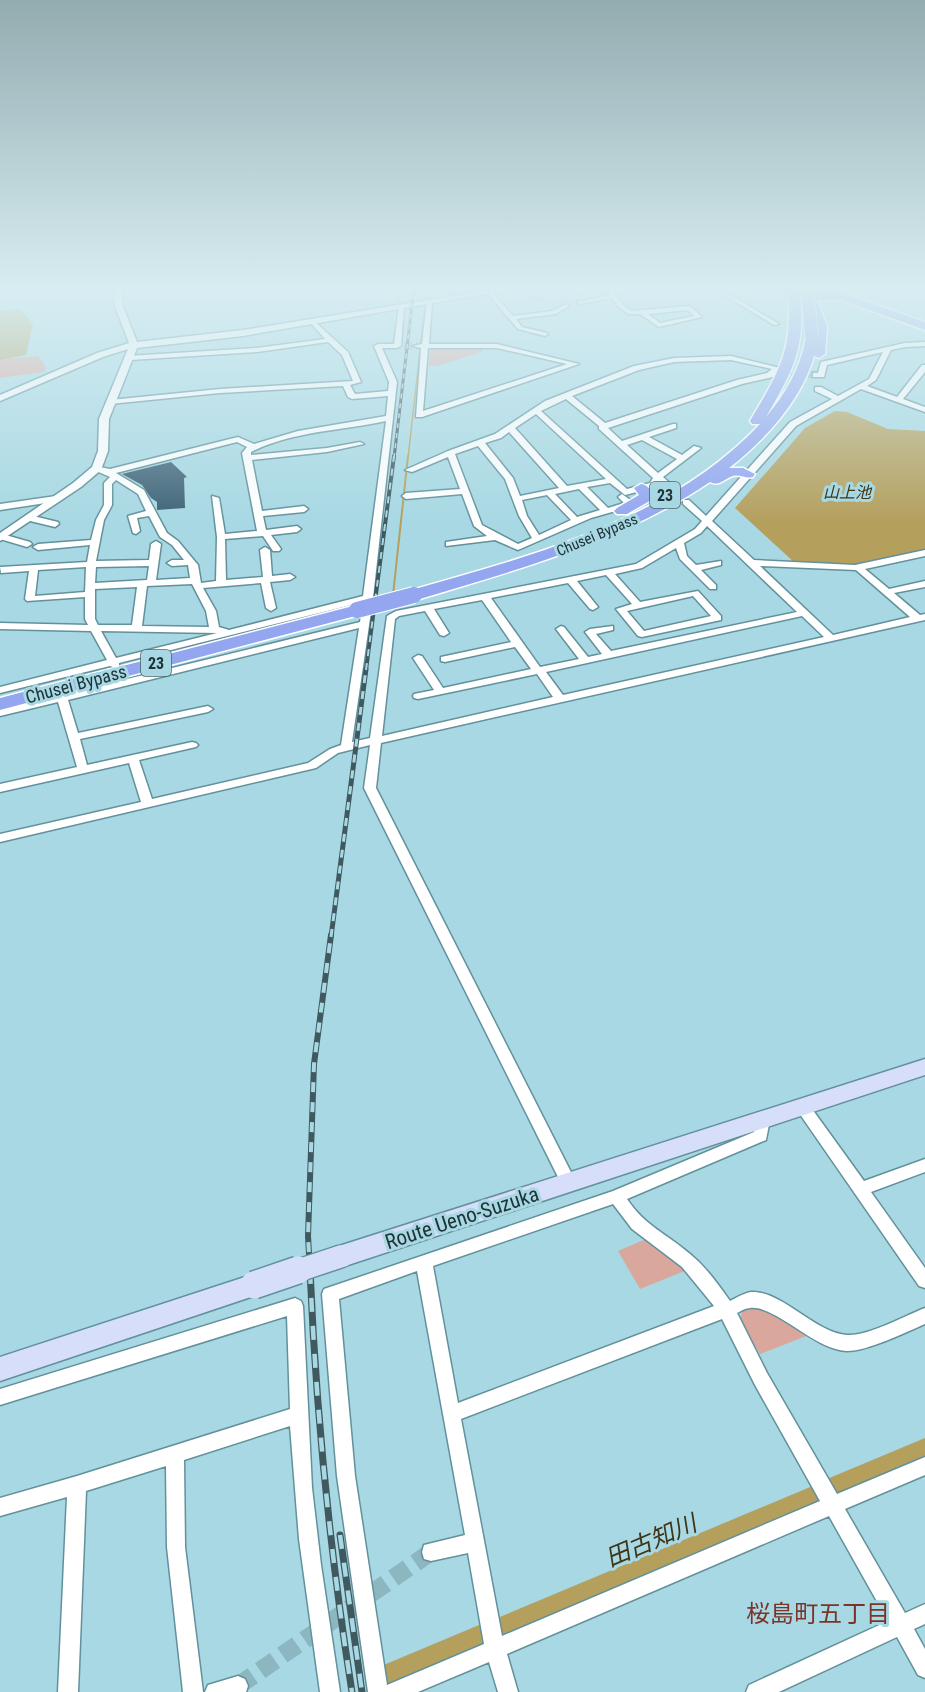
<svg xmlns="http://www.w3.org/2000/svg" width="925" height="1692" viewBox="0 0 925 1692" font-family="'Roboto Condensed','Noto Sans JP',sans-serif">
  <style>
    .green { fill: #daa79c }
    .water { fill: #b49f5c }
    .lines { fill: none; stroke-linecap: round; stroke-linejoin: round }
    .stream-far1 { stroke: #b49f5c; stroke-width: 1.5 }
    .stream { stroke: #b49f5c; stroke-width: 2 }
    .river { fill: #b49f5c; fill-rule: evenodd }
    .building { fill: #3d6276 }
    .minor-tunnel-far1 { stroke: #8cb7c1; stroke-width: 8; stroke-dasharray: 8 4; stroke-linecap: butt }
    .minor-tunnel { stroke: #8cb7c1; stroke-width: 18; stroke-dasharray: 18 9; stroke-linecap: butt }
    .minor-casing { stroke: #62919b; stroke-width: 3 }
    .tertiary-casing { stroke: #62919b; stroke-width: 3 }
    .secondary-casing { stroke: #62919b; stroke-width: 3 }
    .trunk-casing { stroke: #fff; stroke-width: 3 }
    .minor { fill: #fff; fill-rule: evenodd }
    .tertiary { fill: #fff; fill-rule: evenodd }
    .secondary { fill: #d7defa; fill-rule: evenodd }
    .trunk { fill: #94a6f0; fill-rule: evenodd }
    .rail-far4-casing { stroke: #3f595f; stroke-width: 3 }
    .rail-far3-casing { stroke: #3f595f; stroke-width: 4 }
    .rail-far2-casing { stroke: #3f595f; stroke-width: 5 }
    .rail-far1-casing { stroke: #3f595f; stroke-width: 6 }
    .rail-casing { stroke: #3f595f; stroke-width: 7 }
    .rail-far4 { stroke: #a7d8e3; stroke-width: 1.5; stroke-dasharray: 5; stroke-linecap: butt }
    .rail-far3 { stroke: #a7d8e3; stroke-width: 2; stroke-dasharray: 7; stroke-linecap: butt }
    .rail-far2 { stroke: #a7d8e3; stroke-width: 3; stroke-dasharray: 8; stroke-linecap: butt }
    .rail-far1 { stroke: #a7d8e3; stroke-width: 4; stroke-dasharray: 10; stroke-linecap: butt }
    .rail { stroke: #a7d8e3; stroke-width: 4.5; stroke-dasharray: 14; stroke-linecap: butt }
    .secondary-bridge-far1-casing { stroke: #62919b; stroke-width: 25; stroke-linecap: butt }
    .secondary-bridge-casing { stroke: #62919b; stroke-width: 30; stroke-linecap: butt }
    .trunk-bridge-far1-casing { stroke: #fff; stroke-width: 14; stroke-linecap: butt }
    .trunk-bridge-casing { stroke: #fff; stroke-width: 18; stroke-linecap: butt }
    .secondary-bridge-far1 { stroke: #d7defa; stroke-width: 22 }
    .secondary-bridge { stroke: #d7defa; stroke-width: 27 }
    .trunk-bridge-far1 { stroke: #94a6f0; stroke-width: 13 }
    .trunk-bridge { stroke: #94a6f0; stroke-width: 16 }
    .labels { text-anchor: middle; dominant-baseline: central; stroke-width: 6; stroke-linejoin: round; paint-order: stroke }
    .far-street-label { font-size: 15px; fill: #203438; stroke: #a7d8e3 }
    .far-water-label { font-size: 16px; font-style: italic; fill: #3f3517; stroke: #a7d8e3 }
    .shield { fill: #a7d8e3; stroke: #48656b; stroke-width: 1.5 }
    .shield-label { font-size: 16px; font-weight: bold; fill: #203438 }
    .street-label { font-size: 18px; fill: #203438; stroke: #a7d8e3 }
    .near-street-label { font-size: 21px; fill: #203438; stroke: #a7d8e3 }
    .near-water-label { font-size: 24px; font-style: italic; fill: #3f3517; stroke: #a7d8e3 }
    .near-neighbourhood-label { font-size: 24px; fill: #7b3528; stroke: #a7d8e3 }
  </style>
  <rect width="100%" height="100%" fill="#a7d8e3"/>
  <!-- green -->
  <path class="green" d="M 482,347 L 482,352 L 437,366 L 429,366 L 430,348 Z
    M 38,356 L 46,367 L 44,372 L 0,378 L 0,359 Z
    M 646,1239 L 687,1270 L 640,1289 L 618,1251 Z
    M 756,1307 L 769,1309 L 809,1335 L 760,1354 L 740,1321 L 742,1312 Z"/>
  <!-- water -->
  <path class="water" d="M 20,309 L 33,324 L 26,355 L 0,360 L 0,311 Z
    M 835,411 L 847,412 L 888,429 L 925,431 L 925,550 L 853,565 L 795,563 L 735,508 L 805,428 Z"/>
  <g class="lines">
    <!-- stream-far1 -->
    <path class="stream-far1" d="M 398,303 L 399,288
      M 408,458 L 427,288"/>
    <!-- stream -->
    <path class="stream" d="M 393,595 L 408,456"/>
    <!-- river -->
    <path class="river" d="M 925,1438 L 925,1468 L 838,1505 L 829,1501 L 826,1511 L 506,1646 L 495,1641 L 490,1652 L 399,1692 L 379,1691 L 375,1679 L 379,1667 L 479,1625 L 490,1630 L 495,1619 L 815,1485 L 824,1489 L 827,1479 Z"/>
  </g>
  <!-- building -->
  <path class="building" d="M 171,462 L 187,477 L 184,478 L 185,508 L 157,510 L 157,502 L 151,498 L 142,485 L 122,474 Z"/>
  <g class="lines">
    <!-- minor-tunnel-far1 -->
    <path class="minor-tunnel-far1" d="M 404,346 L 417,346
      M 784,370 L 816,375"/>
    <!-- minor-tunnel -->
    <path class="minor-tunnel" d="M 238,1686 L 431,1552"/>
    <defs>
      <path id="minor" d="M 525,288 L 531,288 L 541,298 L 536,299 Z
        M 577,288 L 583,288 L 587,292 L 582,293 Z
        M 606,288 L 612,288 L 622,304 L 631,311 L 690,306 L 702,317 L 659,327 L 640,314 L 628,314 L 618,306 L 612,298 L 580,304 L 577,302 L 610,295 ZM 688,310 L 694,316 L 660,323 L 648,314 Z
        M 712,288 L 719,288 L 779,324 L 774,325 Z
        M 857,288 L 866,288 L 843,295 L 840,293 Z
        M 487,291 L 491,291 L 513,316 L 552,311 L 566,304 L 569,306 L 556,314 L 516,319 L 522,327 L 547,333 L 548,334 L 545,336 L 518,329 L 487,293 Z
        M 427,301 L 432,302 L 429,344 L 497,344 L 579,364 L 422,417 L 416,417 L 421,348 L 413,346 L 422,344 ZM 428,348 L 497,348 L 567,364 L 423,411 Z
        M 399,305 L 404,306 L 401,346 L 397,348 L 382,348 L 397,382 L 373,598 L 352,742 L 370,738 L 387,616 L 396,611 L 636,564 L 695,529 L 702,521 L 683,504 L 683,500 L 689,500 L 706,516 L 790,422 L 832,399 L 815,391 L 815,387 L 821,387 L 838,396 L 869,379 L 883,352 L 827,365 L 824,377 L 813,377 L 813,373 L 818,373 L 821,362 L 905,343 L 925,342 L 925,346 L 905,347 L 891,350 L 876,380 L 867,386 L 897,397 L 922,365 L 925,365 L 925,372 L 903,399 L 925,407 L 925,412 L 861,389 L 796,426 L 712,521 L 754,560 L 855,565 L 925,550 L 925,556 L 865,569 L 889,589 L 925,581 L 925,587 L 894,593 L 920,615 L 925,614 L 925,620 L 381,743 L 376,788 L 577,1184 L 574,1189 L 569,1191 L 564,1189 L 364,788 L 370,745 L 338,753 L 316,768 L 0,842 L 0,834 L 141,802 L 129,763 L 0,792 L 0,784 L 77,767 L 58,702 L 0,716 L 0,710 L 360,622 L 363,602 L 119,663 L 119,667 L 115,668 L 110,666 L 0,693 L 0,687 L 107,660 L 91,631 L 0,629 L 0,623 L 88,625 L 85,619 L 85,597 L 27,601 L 25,599 L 29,571 L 1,573 L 0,567 L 87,562 L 90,545 L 38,550 L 33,547 L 38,544 L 91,540 L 96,520 L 104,505 L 104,483 L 110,477 L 94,470 L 94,466 L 110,469 L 238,437 L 254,444 L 298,431 L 386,416 L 388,396 L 352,399 L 348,397 L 343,386 L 220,393 L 110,404 L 106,402 L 110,400 L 220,389 L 353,381 L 342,355 L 328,342 L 257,352 L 130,360 L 127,360 L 127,356 L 257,348 L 325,339 L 309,321 L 312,319 L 348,352 L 361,382 L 350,385 L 355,394 L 388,391 L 389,382 L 374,346 L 378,344 L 394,344 ZM 386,421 L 363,596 L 229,630 L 219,627 L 216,611 L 203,588 L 261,583 L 266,608 L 271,611 L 276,608 L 270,582 L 290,580 L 295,577 L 290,574 L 272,576 L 270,550 L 265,547 L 260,550 L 263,577 L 226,580 L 225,539 L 263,536 L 273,551 L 279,551 L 281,549 L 271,535 L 297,532 L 301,529 L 297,526 L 266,530 L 263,516 L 304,512 L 308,509 L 304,506 L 262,511 L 252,460 L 327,452 L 364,444 L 360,442 L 327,448 L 251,455 L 251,452 C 293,431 340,431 386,421 ZM 237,442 L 247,447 L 242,453 L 257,531 L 225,534 L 219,498 L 212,496 L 217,537 L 216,581 L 201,583 L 198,565 L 178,541 L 167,533 L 144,490 L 116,473 ZM 116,480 L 138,494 L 146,511 L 128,516 L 133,533 L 136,534 L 140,531 L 137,518 L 149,516 L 160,537 L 172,545 L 184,560 L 172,560 L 167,563 L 172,566 L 188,565 L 190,578 L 156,580 L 161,544 L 156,541 L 151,544 L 149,560 L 96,561 L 104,520 L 112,505 L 112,484 ZM 707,526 L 797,612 L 611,651 L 596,634 L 613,630 L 613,626 L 590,629 L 585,632 L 602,654 L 588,657 L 564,627 L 561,626 L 556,629 L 579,659 L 540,667 L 491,598 L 568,583 L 590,609 L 593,610 L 598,607 L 577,581 L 606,575 L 632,604 L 616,609 L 638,636 L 642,637 L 721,620 L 721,616 L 698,591 L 640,602 L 615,574 L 642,568 L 676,548 L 680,559 L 710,589 L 716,589 L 716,585 L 701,570 L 721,565 L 721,561 L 696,565 L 687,556 L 684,543 L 701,533 ZM 149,566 L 147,580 L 95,583 L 96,567 ZM 760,566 L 856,570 L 910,617 L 833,635 ZM 86,567 L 85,592 L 35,596 L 38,570 ZM 192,584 L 206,611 L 209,627 L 142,626 L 147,586 ZM 137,587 L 132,625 L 98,625 L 95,619 L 95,589 ZM 693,596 L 711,616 L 644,631 L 627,611 ZM 482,600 L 511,642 L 441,657 L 441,661 L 445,662 L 515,647 L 531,669 L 443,688 L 422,656 L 418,655 L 413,658 L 434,690 L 414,694 L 413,696 L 414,698 L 418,699 L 537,674 L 553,697 L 382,736 L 395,619 L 399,616 L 425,611 L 440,635 L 444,636 L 449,633 L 434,609 ZM 802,616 L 824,637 L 563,695 L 546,672 ZM 359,628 L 341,745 L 330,749 L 308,763 L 152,799 L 139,760 L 196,747 L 198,745 L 196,743 L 192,742 L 87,765 L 80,739 L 208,712 L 213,709 L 208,706 L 78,733 L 68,700 ZM 101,631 L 217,633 L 116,658 Z
        M 731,356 L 788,370 L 784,372 L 779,371 L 773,377 L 742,384 L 608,428 L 622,441 L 673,424 L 676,424 L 676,428 L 649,437 L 682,455 L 694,446 L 701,448 L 663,477 L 672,485 L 672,489 L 666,489 L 659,482 L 656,487 L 625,495 L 610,483 L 587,487 L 608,508 L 624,503 L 618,497 L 622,494 L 633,502 L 633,506 L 591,518 L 518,550 L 495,540 L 446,546 L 446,542 L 487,536 L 474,526 L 462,494 L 406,499 L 402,496 L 406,493 L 460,489 L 448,457 L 412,472 L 405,470 L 448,451 L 495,434 L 545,401 L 634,366 L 674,358 ZM 731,360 L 772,369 L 767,373 L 737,380 L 605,423 L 572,396 L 639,370 L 674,362 ZM 566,399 L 599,426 L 599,429 L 653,478 L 650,483 L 627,489 L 541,411 ZM 536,414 L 606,479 L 567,486 L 515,428 ZM 509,432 L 559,488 L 520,496 L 513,478 L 485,443 L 501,438 ZM 642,440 L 677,459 L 658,473 L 627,445 ZM 478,446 L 505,479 L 519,516 L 532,538 L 518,544 L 482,525 L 455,454 ZM 579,489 L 600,510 L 577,517 L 555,494 ZM 547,495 L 571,520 L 539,535 L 527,516 L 522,500 Z
        M 56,496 L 60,499 L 59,501 L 0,510 L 0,504 Z
        M 29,515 L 58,522 L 59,524 L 55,527 L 26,520 L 25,518 Z
        M 2,534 L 30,542 L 32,544 L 27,547 L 0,539 L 0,535 Z
        M 802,1100 L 807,1102 L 864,1181 L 925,1159 L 925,1172 L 871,1192 L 925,1268 L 925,1288 L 919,1286 L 797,1110 L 795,1106 L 797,1102 Z
        M 763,1113 L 768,1115 L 770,1119 L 766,1140 L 627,1199 C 645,1226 667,1234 690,1254 C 706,1267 718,1284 730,1301 C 736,1298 744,1293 751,1292 C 781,1290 815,1333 847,1335 C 869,1336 904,1316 925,1308 L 925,1324 C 906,1332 866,1352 846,1351 C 814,1349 775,1305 750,1308 C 746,1308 741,1311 737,1313 L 767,1373 L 837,1494 L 925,1457 L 925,1475 L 845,1509 L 905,1613 L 925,1604 L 925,1624 L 914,1629 L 925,1649 L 925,1678 L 918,1675 L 897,1637 L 779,1692 L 746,1692 L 749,1685 L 888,1621 L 829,1516 L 507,1654 L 518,1692 L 498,1692 L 489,1662 L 418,1692 L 368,1692 L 337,1476 L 322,1294 L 324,1289 L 613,1191 L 754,1132 L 758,1115 ZM 613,1204 L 632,1229 L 682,1267 L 714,1306 L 458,1403 L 433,1266 ZM 417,1271 L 465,1535 L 424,1545 L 422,1552 L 424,1559 L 431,1561 L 468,1553 L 484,1644 L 387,1685 L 355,1476 L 339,1299 ZM 722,1319 L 755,1385 L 820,1501 L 502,1636 L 461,1419 Z
        M 295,1298 L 301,1301 L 303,1306 L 312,1488 L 321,1565 L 340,1692 L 320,1692 L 299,1539 L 290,1426 L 184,1460 L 185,1547 L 203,1692 L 183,1692 L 167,1547 L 166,1466 L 86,1491 L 78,1692 L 58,1692 L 67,1497 L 0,1516 L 0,1498 L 77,1476 L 290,1409 L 287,1316 L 0,1405 L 0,1389 Z
        M 238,1676 L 245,1679 L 248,1686 L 246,1692 L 205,1692 L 208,1685 Z"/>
      <path id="tertiary" d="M 115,288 L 123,288 L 122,304 L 137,342 L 243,330 L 503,288 L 520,288 L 243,336 L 137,348 L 109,419 L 108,451 L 101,470 L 81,487 L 0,541 L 0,533 L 73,483 L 92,467 L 98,451 L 99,419 L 128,349 L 103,357 L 0,401 L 0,395 L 97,353 L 129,343 L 114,304 Z"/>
      <path id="secondary" d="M 925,1059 L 925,1075 L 342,1267 L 333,1264 L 330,1256 L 333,1248 L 342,1245 Z
        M 254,1274 L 263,1277 L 266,1285 L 263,1293 L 0,1381 L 0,1357 Z"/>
      <path id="trunk" d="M 787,288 L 799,288 C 807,345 794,369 766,417 C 786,393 800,369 806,338 L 808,335 L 814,335 L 815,327 L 805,299 L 819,292 L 820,288 L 828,288 L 925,322 L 925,330 L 841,300 L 817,300 L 827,327 L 825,354 L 819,358 L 814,356 C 801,401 765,440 729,468 L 743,468 L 755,474 L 753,477 C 746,479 740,474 733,476 C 723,479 720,487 710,482 C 622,541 520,569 420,599 L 408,599 L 406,595 L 408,591 C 531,556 669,521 760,424 L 752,424 L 750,421 C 779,372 795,347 787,288 Z
        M 641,484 C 648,485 651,490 655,496 L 653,499 L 627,514 L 617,514 L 614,511 L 617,508 L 639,495 L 634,488 Z
        M 357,605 L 363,606 L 365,610 L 363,614 L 0,710 L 0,698 Z"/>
    </defs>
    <!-- minor casing -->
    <use href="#minor" class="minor-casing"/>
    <!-- tertiary casing -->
    <use href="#tertiary" class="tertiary-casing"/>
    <!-- secondary casing -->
    <use href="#secondary" class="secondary-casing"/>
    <!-- trunk casing -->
    <use href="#trunk" class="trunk-casing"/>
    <!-- minor -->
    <use href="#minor" class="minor"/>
    <!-- tertiary -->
    <use href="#tertiary" class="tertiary"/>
    <!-- secondary -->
    <use href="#secondary" class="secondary"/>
    <!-- trunk -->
    <use href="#trunk" class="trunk"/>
    <defs>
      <path id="rail-far4" d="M 394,458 L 414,288"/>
      <path id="rail-far3" d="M 366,670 L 394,456"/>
      <path id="rail-far2" d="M 331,937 L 366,669"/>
      <path id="rail-far1" d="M 310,1272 L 308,1236 L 314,1064 L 331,935"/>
      <path id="rail" d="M 310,1270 C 316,1411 330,1553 352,1692
        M 340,1535 L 362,1692"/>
    </defs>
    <!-- rail-far4 casing -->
    <use href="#rail-far4" class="rail-far4-casing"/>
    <!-- rail-far3 casing -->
    <use href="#rail-far3" class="rail-far3-casing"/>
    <!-- rail-far2 casing -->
    <use href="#rail-far2" class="rail-far2-casing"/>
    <!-- rail-far1 casing -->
    <use href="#rail-far1" class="rail-far1-casing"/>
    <!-- rail casing -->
    <use href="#rail" class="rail-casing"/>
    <!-- rail-far4 -->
    <use href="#rail-far4" class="rail-far4"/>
    <!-- rail-far3 -->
    <use href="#rail-far3" class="rail-far3"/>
    <!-- rail-far2 -->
    <use href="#rail-far2" class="rail-far2"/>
    <!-- rail-far1 -->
    <use href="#rail-far1" class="rail-far1"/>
    <!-- rail -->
    <use href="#rail" class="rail"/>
    <defs>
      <path id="secondary-bridge-far1" d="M 294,1272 L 342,1256"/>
      <path id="secondary-bridge" d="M 254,1285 L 298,1270"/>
      <path id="trunk-bridge-far1" d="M 807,288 L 812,338"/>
      <path id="trunk-bridge" d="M 357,610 L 414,595"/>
    </defs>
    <!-- secondary-bridge-far1 casing -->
    <use href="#secondary-bridge-far1" class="secondary-bridge-far1-casing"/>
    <!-- secondary-bridge casing -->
    <use href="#secondary-bridge" class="secondary-bridge-casing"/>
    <!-- trunk-bridge-far1 casing -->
    <use href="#trunk-bridge-far1" class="trunk-bridge-far1-casing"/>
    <!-- trunk-bridge casing -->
    <use href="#trunk-bridge" class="trunk-bridge-casing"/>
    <!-- secondary-bridge-far1 -->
    <use href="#secondary-bridge-far1" class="secondary-bridge-far1"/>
    <!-- secondary-bridge -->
    <use href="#secondary-bridge" class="secondary-bridge"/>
    <!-- trunk-bridge-far1 -->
    <use href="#trunk-bridge-far1" class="trunk-bridge-far1"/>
    <!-- trunk-bridge -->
    <use href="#trunk-bridge" class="trunk-bridge"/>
  </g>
  <!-- sky -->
  <linearGradient id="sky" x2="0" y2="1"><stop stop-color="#93acb0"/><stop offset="0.55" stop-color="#d7edf2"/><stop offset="1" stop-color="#d7edf2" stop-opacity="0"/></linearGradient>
  <rect width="925" height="525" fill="url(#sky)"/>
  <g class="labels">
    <!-- far-street labels -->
    <g class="far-street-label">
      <text transform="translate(597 535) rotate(-23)">Chusei Bypass</text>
    </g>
    <!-- far-water labels -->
    <g class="far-water-label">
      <text x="847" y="492">山上池</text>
    </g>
    <!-- shield labels -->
    <g class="shield">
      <rect x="650" y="482" width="30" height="26" rx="4.5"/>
      <rect x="141" y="650" width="30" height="26" rx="4.5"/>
    </g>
    <g class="shield-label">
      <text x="665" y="495">23</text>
      <text x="156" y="663">23</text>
    </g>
    <!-- street labels -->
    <g class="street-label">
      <text transform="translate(76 684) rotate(-15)">Chusei Bypass</text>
    </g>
    <!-- near-street labels -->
    <g class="near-street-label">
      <text transform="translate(462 1218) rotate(-18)">Route Ueno-Suzuka</text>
    </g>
    <!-- near-water labels -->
    <g class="near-water-label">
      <text transform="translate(651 1541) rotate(-23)">田古知川</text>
    </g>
    <!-- near-neighbourhood labels -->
    <g class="near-neighbourhood-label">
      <text x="818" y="1614">桜島町五丁目</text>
    </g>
  </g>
</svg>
